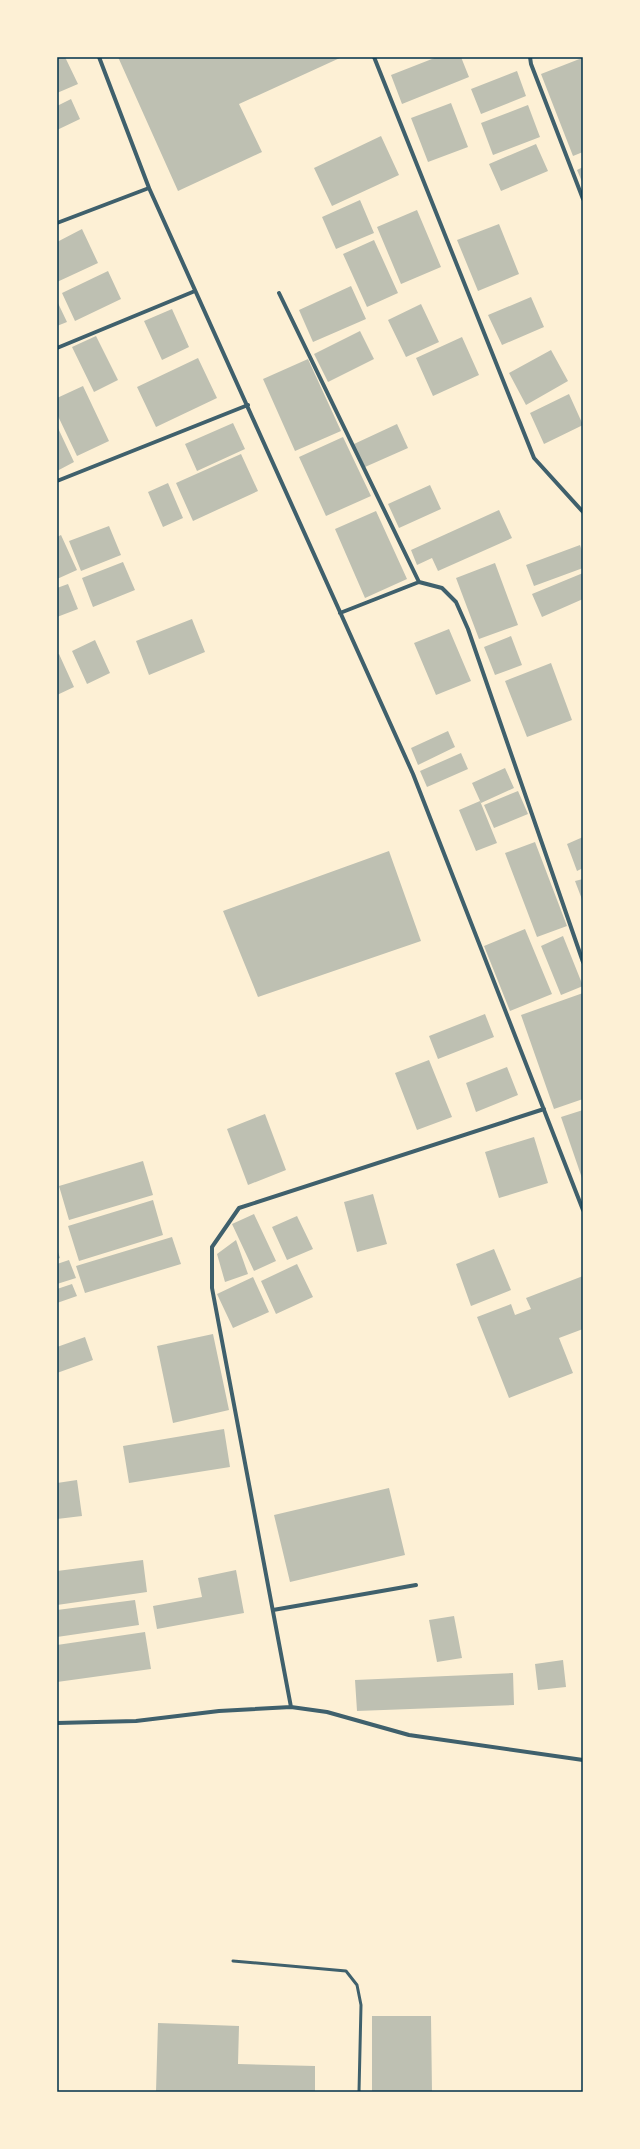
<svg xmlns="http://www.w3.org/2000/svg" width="640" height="2149" viewBox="0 0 640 2149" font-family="'Playfair Display',serif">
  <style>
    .building { fill: #bec0b2 }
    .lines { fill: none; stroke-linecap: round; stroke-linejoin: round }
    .service { stroke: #3f606c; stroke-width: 3 }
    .minor { stroke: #3f606c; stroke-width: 4 }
    .neatline { fill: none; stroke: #003049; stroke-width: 1.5 }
  </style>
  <rect width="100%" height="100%" fill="#fdf0d5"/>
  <!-- building -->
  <path class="building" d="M 57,57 L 65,57 L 78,84 L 57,93 Z
    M 118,57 L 342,57 L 239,104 L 262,152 L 178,191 Z
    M 437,57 L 461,57 L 469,77 L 402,104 L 391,75 Z
    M 582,58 L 583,152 L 573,156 L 541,74 Z
    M 517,71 L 526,96 L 481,114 L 471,89 Z
    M 71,99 L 80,119 L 57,130 L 57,106 Z
    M 451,103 L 468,147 L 428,162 L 411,118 Z
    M 528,105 L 540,137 L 493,155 L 481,123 Z
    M 381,136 L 399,175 L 332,206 L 314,168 Z
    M 536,144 L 548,171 L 501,191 L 489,164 Z
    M 583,167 L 583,184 L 577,170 Z
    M 360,200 L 374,233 L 336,249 L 322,217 Z
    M 417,210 L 441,267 L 401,284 L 377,227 Z
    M 499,224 L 519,274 L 478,291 L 457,240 Z
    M 82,229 L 98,263 L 57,282 L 57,242 Z
    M 374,240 L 398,293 L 367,307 L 343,254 Z
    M 108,271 L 121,299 L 75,321 L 62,293 Z
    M 351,286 L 366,319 L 313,342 L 299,310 Z
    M 531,297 L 544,327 L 502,345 L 488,315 Z
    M 57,301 L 67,322 L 57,326 Z
    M 421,304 L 439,342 L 406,357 L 388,320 Z
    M 172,309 L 189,347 L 162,360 L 144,321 Z
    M 360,331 L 374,359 L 328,382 L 314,354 Z
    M 96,336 L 118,380 L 94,392 L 72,347 Z
    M 462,337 L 479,375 L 433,396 L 416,358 Z
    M 551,350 L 568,381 L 526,405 L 509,373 Z
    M 198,358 L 217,398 L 156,427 L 137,387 Z
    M 308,359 L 341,431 L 295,451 L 263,379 Z
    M 83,386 L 109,441 L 77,456 L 57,414 L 57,398 Z
    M 569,394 L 583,425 L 544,444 L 530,413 Z
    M 233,423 L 245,449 L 197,471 L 185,444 Z
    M 397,424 L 408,448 L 365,467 L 354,444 Z
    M 57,426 L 74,462 L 57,471 Z
    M 343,437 L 371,496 L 326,516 L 299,457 Z
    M 241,454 L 258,491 L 193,521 L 176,483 Z
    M 168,483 L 183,518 L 163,527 L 148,492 Z
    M 430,485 L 441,509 L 399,528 L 388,504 Z
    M 499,510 L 512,538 L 438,571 L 432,558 L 417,565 L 411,550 Z
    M 376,511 L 407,579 L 365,598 L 335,529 Z
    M 109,526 L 121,555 L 81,571 L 69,541 Z
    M 61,535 L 77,570 L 57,579 L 57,537 Z
    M 580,545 L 583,554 L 583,568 L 534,586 L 526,565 Z
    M 123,562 L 135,590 L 93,607 L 82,578 Z
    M 495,563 L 518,625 L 479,639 L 456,578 Z
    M 583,573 L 583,599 L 542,617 L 532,594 Z
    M 68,584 L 78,609 L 57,617 L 57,588 Z
    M 192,619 L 205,652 L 149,675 L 136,641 Z
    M 449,629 L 471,681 L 436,695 L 414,643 Z
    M 511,636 L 522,665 L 495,675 L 484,647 Z
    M 95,640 L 110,673 L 87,684 L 72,651 Z
    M 59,654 L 74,687 L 57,695 L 57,655 Z
    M 551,663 L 572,720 L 527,737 L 505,681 Z
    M 448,731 L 455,747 L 418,765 L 411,748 Z
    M 461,753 L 468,769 L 427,787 L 420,771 Z
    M 505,768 L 514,788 L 481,803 L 472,783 Z
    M 518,791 L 528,814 L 494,828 L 484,805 Z
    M 480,801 L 497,843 L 476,851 L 459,810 Z
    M 583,837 L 583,868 L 577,871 L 567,844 Z
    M 535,842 L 567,926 L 537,937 L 505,853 Z
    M 389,851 L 421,941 L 258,997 L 223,911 Z
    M 583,879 L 583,902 L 575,881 Z
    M 525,929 L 552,994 L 510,1011 L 484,946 Z
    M 563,936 L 583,986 L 561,995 L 541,946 Z
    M 583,993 L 583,1099 L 554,1109 L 521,1015 Z
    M 485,1014 L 494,1037 L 438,1059 L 429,1036 Z
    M 429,1060 L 452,1117 L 417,1130 L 395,1073 Z
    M 507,1067 L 518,1095 L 476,1112 L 466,1083 Z
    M 583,1110 L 583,1181 L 561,1117 Z
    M 265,1114 L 286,1170 L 248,1185 L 227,1129 Z
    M 534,1137 L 548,1183 L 499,1198 L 485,1152 Z
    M 143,1161 L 153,1195 L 69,1220 L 59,1186 Z
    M 373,1194 L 387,1244 L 357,1252 L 344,1202 Z
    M 153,1200 L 163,1235 L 79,1261 L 68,1226 Z
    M 254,1214 L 276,1261 L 254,1271 L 232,1224 Z
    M 297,1216 L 313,1249 L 287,1260 L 272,1227 Z
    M 172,1237 L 181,1264 L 85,1293 L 76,1266 Z
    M 236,1240 L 248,1274 L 225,1282 L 217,1254 Z
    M 57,1249 L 60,1258 L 57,1259 Z
    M 494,1249 L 511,1290 L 471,1306 L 456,1264 Z
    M 69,1260 L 76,1278 L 57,1284 L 57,1264 Z
    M 297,1264 L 313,1297 L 276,1314 L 261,1281 Z
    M 583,1276 L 583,1329 L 559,1338 L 573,1373 L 509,1398 L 477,1317 L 511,1304 L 515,1315 L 531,1309 L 526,1298 Z
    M 253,1277 L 269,1312 L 233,1328 L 217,1294 Z
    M 72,1284 L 77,1296 L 57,1303 L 57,1289 Z
    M 213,1334 L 229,1410 L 173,1423 L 157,1346 Z
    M 85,1337 L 93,1360 L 57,1373 L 57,1347 Z
    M 224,1429 L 230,1467 L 129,1483 L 123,1446 Z
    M 77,1480 L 82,1516 L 57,1519 L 57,1483 Z
    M 389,1488 L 405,1555 L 290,1582 L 274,1515 Z
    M 143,1560 L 147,1592 L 57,1605 L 57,1571 Z
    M 236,1570 L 244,1613 L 157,1629 L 153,1606 L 202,1597 L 198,1578 Z
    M 135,1600 L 139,1625 L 57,1637 L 57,1610 Z
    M 454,1616 L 462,1658 L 437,1662 L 429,1620 Z
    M 145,1632 L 151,1669 L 57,1682 L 57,1645 Z
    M 563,1660 L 566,1687 L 538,1690 L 535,1664 Z
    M 513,1673 L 514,1705 L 357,1711 L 355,1680 Z
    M 372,2016 L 431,2016 L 432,2092 L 372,2092 Z
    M 158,2023 L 239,2026 L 238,2064 L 315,2066 L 315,2092 L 156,2092 Z"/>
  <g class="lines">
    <!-- service -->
    <path class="service" d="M 233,1961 L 346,1971 L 357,1985 L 361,2005 L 359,2092"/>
    <!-- minor -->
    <path class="minor" d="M 99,57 L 149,188 L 413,774 L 583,1210
      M 374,57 L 534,458 L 583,512
      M 530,57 L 531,64 L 583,199
      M 57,223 L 149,188
      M 279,293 L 419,582
      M 57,348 L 195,291
      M 57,481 L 248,405
      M 340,613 L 419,582 L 442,588 L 456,602 L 468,629 L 583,962
      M 273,1610 L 416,1585
      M 291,1707 L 212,1288 L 212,1247 L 239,1208 L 544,1109
      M 57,1723 L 136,1721 L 219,1711 L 291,1707 L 327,1712 L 409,1735 L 583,1760"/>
  </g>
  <!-- border -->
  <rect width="640" height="2149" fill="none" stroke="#fdf0d5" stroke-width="116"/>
  <rect x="58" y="58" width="524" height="2033" class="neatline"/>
</svg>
